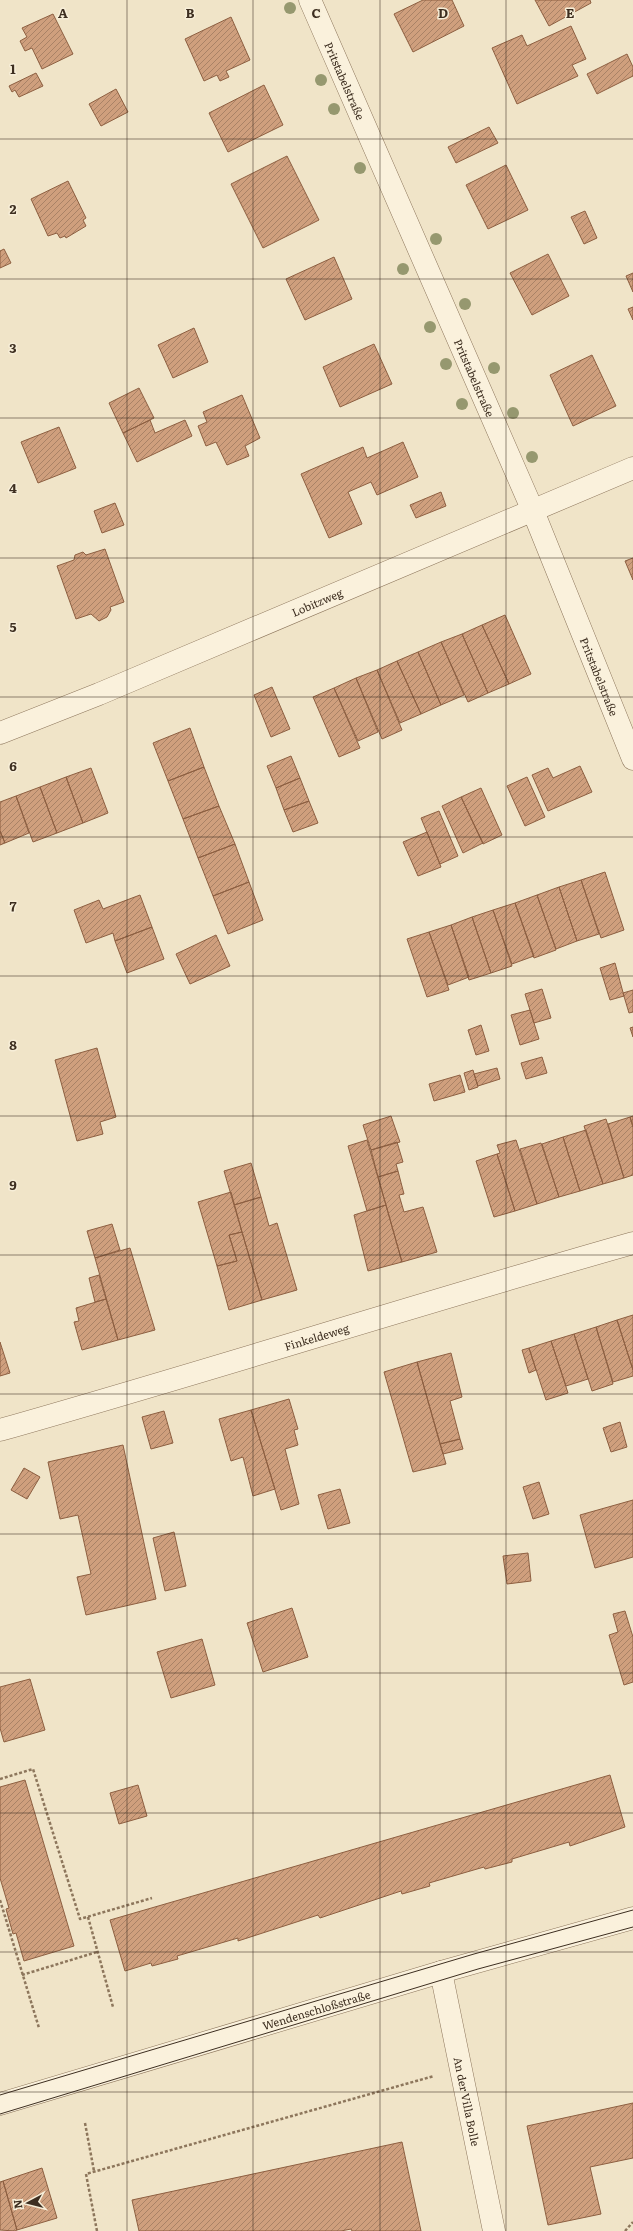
<svg xmlns="http://www.w3.org/2000/svg" width="633" height="2231" viewBox="0 0 633 2231" font-family="Literata,serif">
  <style>
    .building { fill: url(#building-hatch); stroke: #8d5f41 }
    .lines { fill: none; stroke-linecap: round; stroke-linejoin: round }
    .minor-casing { stroke: #8d765c; stroke-width: 23 }
    .path { stroke: #8d765c; stroke-width: 2.5; stroke-dasharray: 3 2; stroke-linecap: butt }
    .minor { stroke: #faf1dc; stroke-width: 22 }
    .tram { stroke: #3d2e20; stroke-width: 1 }
    .tree { fill: #96986f }
    .grid { fill: none; stroke: #3d2e20; stroke-width: 1; stroke-opacity: 0.55 }
    .labels { text-anchor: middle; dominant-baseline: central; stroke-width: 3; stroke-linejoin: round; paint-order: stroke }
    .street-label { font-size: 11px; fill: #3d2e20; stroke: #f7eed8 }
    .grid-label { font-size: 13px; text-anchor: middle; font-weight: bold; fill: #3d2e20; stroke: #f7eed8; stroke-width: 3; stroke-linejoin: round; paint-order: stroke }
  </style>
  <defs>
    <pattern id="building-hatch" width="6" height="6" patternUnits="userSpaceOnUse"><rect width="6" height="6" fill="#cf9f7d"/><path d="M-1 1l2-2M0 6l6-6M5 7l2-2" fill="none" stroke="#a98266"/></pattern>
  </defs>
  <rect width="100%" height="100%" fill="#f0e4c8"/>
  <!-- building -->
  <path class="building" d="M 423,0 L 452,0 L 464,26 L 413,52 L 394,14 Z
    M 535,0 L 590,0 L 591,3 L 549,26 Z
    M 53,14 L 73,54 L 42,69 L 32,48 L 25,51 L 20,41 L 27,37 L 22,28 Z
    M 231,17 L 250,60 L 226,71 L 229,77 L 220,81 L 217,75 L 204,81 L 185,39 Z
    M 571,26 L 586,59 L 572,65 L 578,76 L 517,104 L 492,48 L 522,35 L 527,46 Z
    M 627,54 L 633,67 L 633,76 L 597,94 L 587,74 Z
    M 36,73 L 43,86 L 19,97 L 15,90 L 12,92 L 9,86 Z
    M 264,85 L 283,125 L 228,152 L 209,113 Z
    M 116,89 L 128,112 L 101,126 L 89,104 Z
    M 489,127 L 498,143 L 456,163 L 448,147 Z
    M 287,156 L 319,220 L 263,248 L 231,184 Z
    M 506,165 L 528,210 L 488,229 L 466,185 Z
    M 68,181 L 86,218 L 83,220 L 86,226 L 66,238 L 65,236 L 60,238 L 57,233 L 48,236 L 31,199 Z
    M 585,211 L 597,238 L 584,244 L 571,217 Z
    M 4,249 L 11,263 L 0,268 L 0,251 Z
    M 548,254 L 569,296 L 532,315 L 510,273 Z
    M 334,257 L 352,299 L 305,320 L 286,279 Z
    M 633,273 L 633,292 L 626,276 Z
    M 633,307 L 633,320 L 628,309 Z
    M 194,328 L 208,362 L 173,378 L 158,345 Z
    M 374,344 L 392,384 L 340,407 L 323,367 Z
    M 592,355 L 616,406 L 573,426 L 550,375 Z
    M 139,388 L 154,418 L 123,433 L 109,403 Z
    M 242,395 L 260,438 L 245,446 L 249,456 L 227,465 L 216,442 L 206,446 L 198,426 L 207,422 L 203,412 Z
    M 150,420 L 155,433 L 185,420 L 192,436 L 137,462 L 123,433 Z
    M 59,427 L 76,468 L 38,483 L 21,442 Z
    M 403,442 L 418,477 L 377,495 L 371,482 L 348,492 L 362,524 L 329,538 L 301,474 L 363,447 L 367,458 Z
    M 441,492 L 446,506 L 416,518 L 410,505 Z
    M 115,503 L 124,525 L 102,533 L 94,511 Z
    M 105,549 L 124,602 L 110,607 L 111,610 L 107,617 L 99,621 L 91,614 L 76,619 L 57,566 L 74,560 L 75,555 L 83,552 L 86,555 Z
    M 633,558 L 633,580 L 625,561 Z
    M 505,615 L 531,674 L 509,684 L 482,625 Z
    M 482,625 L 509,684 L 488,693 L 462,634 Z
    M 462,634 L 488,693 L 468,702 L 441,642 Z
    M 441,642 L 464,695 L 441,705 L 418,652 Z
    M 418,652 L 441,705 L 421,714 L 397,661 Z
    M 397,661 L 421,714 L 400,723 L 377,670 Z
    M 377,670 L 402,730 L 382,739 L 356,678 Z
    M 356,678 L 378,732 L 358,741 L 334,688 Z
    M 272,687 L 290,729 L 271,737 L 254,695 Z
    M 334,688 L 360,748 L 339,757 L 313,697 Z
    M 190,728 L 204,767 L 168,781 L 153,743 Z
    M 291,756 L 300,778 L 276,788 L 267,766 Z
    M 580,766 L 592,792 L 548,811 L 532,775 L 548,768 L 553,778 Z
    M 204,767 L 219,806 L 183,819 L 168,781 Z
    M 91,768 L 108,813 L 83,823 L 66,777 Z
    M 66,777 L 83,823 L 57,833 L 40,787 Z
    M 527,777 L 545,817 L 525,826 L 507,786 Z
    M 300,778 L 309,801 L 284,810 L 276,788 Z
    M 40,787 L 57,833 L 33,842 L 16,796 Z
    M 481,788 L 502,835 L 483,844 L 461,797 Z
    M 16,796 L 29,833 L 5,843 L 0,831 L 0,802 Z
    M 461,797 L 483,843 L 463,853 L 442,806 Z
    M 309,801 L 318,823 L 293,832 L 284,810 Z
    M 219,806 L 235,844 L 198,858 L 183,819 Z
    M 439,811 L 458,856 L 440,864 L 421,818 Z
    M 0,831 L 5,843 L 0,845 Z
    M 427,832 L 441,867 L 418,876 L 403,842 Z
    M 235,844 L 249,882 L 213,896 L 198,858 Z
    M 605,872 L 624,930 L 601,938 L 581,880 Z
    M 581,880 L 599,934 L 577,941 L 559,887 Z
    M 249,882 L 263,920 L 228,934 L 213,896 Z
    M 559,887 L 577,941 L 556,949 L 537,895 Z
    M 140,895 L 152,927 L 115,941 L 113,933 L 86,943 L 74,910 L 99,900 L 103,909 Z
    M 537,895 L 556,950 L 534,958 L 515,903 Z
    M 515,903 L 534,956 L 512,964 L 493,910 Z
    M 493,910 L 512,966 L 491,973 L 472,917 Z
    M 472,917 L 491,973 L 469,980 L 451,925 Z
    M 451,925 L 469,977 L 448,985 L 429,932 Z
    M 152,927 L 164,959 L 127,973 L 115,941 Z
    M 429,932 L 449,990 L 427,997 L 407,939 Z
    M 216,935 L 230,966 L 190,984 L 176,954 Z
    M 615,963 L 624,996 L 610,1000 L 600,968 Z
    M 542,989 L 551,1018 L 534,1023 L 525,994 Z
    M 633,990 L 633,1012 L 629,1013 L 623,993 Z
    M 530,1010 L 539,1039 L 520,1045 L 511,1015 Z
    M 481,1025 L 489,1051 L 476,1055 L 468,1030 Z
    M 633,1027 L 633,1037 L 630,1028 Z
    M 97,1048 L 116,1117 L 100,1122 L 103,1134 L 77,1141 L 55,1060 Z
    M 542,1057 L 547,1073 L 526,1079 L 521,1063 Z
    M 497,1068 L 500,1079 L 478,1086 L 474,1074 Z
    M 473,1070 L 478,1087 L 469,1090 L 464,1073 Z
    M 460,1075 L 465,1092 L 434,1101 L 429,1084 Z
    M 391,1116 L 400,1142 L 371,1150 L 363,1125 Z
    M 633,1116 L 633,1127 L 630,1117 Z
    M 630,1117 L 633,1127 L 633,1175 L 624,1178 L 608,1124 Z
    M 606,1119 L 624,1178 L 603,1184 L 584,1126 Z
    M 586,1130 L 603,1184 L 580,1191 L 563,1137 Z
    M 563,1137 L 580,1191 L 559,1197 L 542,1144 Z
    M 367,1140 L 386,1205 L 367,1211 L 348,1146 Z
    M 516,1140 L 537,1204 L 515,1211 L 497,1154 L 500,1153 L 497,1145 Z
    M 397,1142 L 403,1162 L 396,1164 L 398,1171 L 378,1177 L 371,1150 Z
    M 541,1143 L 559,1197 L 537,1204 L 520,1149 Z
    M 497,1154 L 515,1211 L 494,1217 L 476,1161 Z
    M 251,1163 L 261,1197 L 234,1205 L 224,1171 Z
    M 398,1171 L 404,1194 L 399,1195 L 404,1212 L 423,1207 L 437,1252 L 402,1262 L 378,1177 Z
    M 231,1192 L 242,1232 L 229,1235 L 237,1261 L 217,1266 L 198,1202 Z
    M 261,1197 L 269,1226 L 277,1223 L 297,1290 L 262,1300 L 234,1205 Z
    M 386,1205 L 402,1262 L 368,1271 L 354,1215 Z
    M 112,1224 L 120,1250 L 95,1258 L 87,1231 Z
    M 242,1232 L 262,1300 L 229,1310 L 217,1266 L 237,1261 L 229,1235 Z
    M 130,1248 L 155,1330 L 118,1340 L 95,1258 Z
    M 99,1275 L 106,1299 L 95,1302 L 89,1278 Z
    M 106,1299 L 118,1340 L 82,1350 L 74,1322 L 79,1321 L 76,1308 Z
    M 633,1315 L 633,1370 L 617,1320 Z
    M 617,1320 L 633,1370 L 633,1376 L 613,1382 L 596,1327 Z
    M 596,1327 L 613,1384 L 592,1391 L 574,1334 Z
    M 574,1334 L 588,1379 L 566,1386 L 551,1341 Z
    M 551,1341 L 568,1393 L 546,1400 L 529,1348 Z
    M 0,1342 L 10,1373 L 0,1376 Z
    M 529,1348 L 536,1370 L 529,1373 L 522,1350 Z
    M 451,1353 L 462,1397 L 450,1401 L 460,1439 L 440,1444 L 417,1362 Z
    M 417,1362 L 446,1464 L 413,1472 L 384,1372 Z
    M 289,1399 L 298,1429 L 294,1430 L 298,1445 L 285,1449 L 299,1504 L 281,1510 L 251,1410 Z
    M 251,1410 L 275,1489 L 253,1496 L 243,1457 L 231,1461 L 219,1419 Z
    M 164,1411 L 173,1443 L 151,1449 L 142,1417 Z
    M 620,1422 L 627,1447 L 611,1452 L 603,1428 Z
    M 460,1439 L 463,1449 L 443,1454 L 440,1444 Z
    M 123,1445 L 156,1599 L 86,1615 L 77,1577 L 91,1574 L 78,1515 L 60,1519 L 48,1462 Z
    M 24,1468 L 40,1477 L 27,1499 L 11,1490 Z
    M 539,1482 L 549,1514 L 533,1519 L 523,1487 Z
    M 340,1489 L 350,1523 L 328,1529 L 318,1495 Z
    M 633,1500 L 633,1557 L 595,1568 L 580,1515 Z
    M 174,1532 L 186,1586 L 165,1591 L 153,1538 Z
    M 528,1553 L 531,1581 L 507,1584 L 503,1556 Z
    M 292,1608 L 308,1657 L 263,1672 L 247,1623 Z
    M 625,1611 L 633,1637 L 633,1682 L 624,1685 L 609,1635 L 618,1632 L 613,1614 Z
    M 202,1639 L 215,1685 L 171,1698 L 157,1652 Z
    M 30,1679 L 45,1730 L 4,1742 L 0,1728 L 0,1687 Z
    M 610,1775 L 625,1827 L 570,1846 L 569,1842 L 512,1859 L 512,1862 L 485,1869 L 484,1867 L 429,1883 L 430,1886 L 402,1894 L 401,1891 L 320,1918 L 318,1915 L 238,1941 L 238,1938 L 177,1956 L 178,1959 L 152,1966 L 151,1963 L 125,1971 L 110,1920 Z
    M 25,1780 L 74,1946 L 24,1961 L 16,1933 L 13,1934 L 6,1909 L 9,1908 L 0,1878 L 0,1787 Z
    M 138,1785 L 147,1816 L 119,1824 L 110,1793 Z
    M 633,2103 L 633,2158 L 590,2167 L 601,2214 L 548,2225 L 527,2126 Z
    M 402,2142 L 421,2231 L 352,2231 L 351,2229 L 341,2231 L 139,2231 L 132,2200 Z
    M 42,2168 L 57,2218 L 17,2230 L 3,2181 Z
    M 3,2181 L 17,2230 L 15,2231 L 0,2230 L 0,2182 Z"/>
  <g class="lines">
    <defs>
      <g id="minor">
        <path id="s1" d="M 310,0 L 533,511 L 633,759"/>
        <path id="s2" d="M 0,733 L 99,694 L 633,468"/>
        <path id="s3" d="M 0,1430 C 212,1370 421,1303 633,1243"/>
        <path id="s4" d="M 441,1972 L 494,2231"/>
        <path id="s5" d="M 0,2104 L 441,1972 L 633,1918"/>
      </g>
    </defs>
    <!-- minor casing -->
    <use href="#minor" class="minor-casing"/>
    <!-- path -->
    <path class="path" d="M 0,1779 L 33,1769 L 80,1919 L 152,1898
      M 0,1900 L 39,2028
      M 88,1917 L 113,2007
      M 22,1975 L 97,1952
      M 85,2123 L 94,2171
      M 97,2231 L 86,2174 L 434,2076
      M 625,2231 L 633,2222"/>
    <!-- minor -->
    <use href="#minor" class="minor"/>
    <!-- tram -->
    <path class="tram" d="M 0,2095 L 474,1954 L 633,1910
      M 0,2114 L 478,1969 L 633,1927"/>
  </g>
  <!-- trees -->
  <g class="tree">
    <circle cx="290" cy="8" r="6"/>
    <circle cx="321" cy="80" r="6"/>
    <circle cx="334" cy="109" r="6"/>
    <circle cx="360" cy="168" r="6"/>
    <circle cx="436" cy="239" r="6"/>
    <circle cx="403" cy="269" r="6"/>
    <circle cx="465" cy="304" r="6"/>
    <circle cx="430" cy="327" r="6"/>
    <circle cx="446" cy="364" r="6"/>
    <circle cx="494" cy="368" r="6"/>
    <circle cx="462" cy="404" r="6"/>
    <circle cx="513" cy="413" r="6"/>
    <circle cx="532" cy="457" r="6"/>
  </g>
  <!-- grid -->
  <path class="grid" d="M 127,0 L 127,2231M 253,0 L 253,2231M 380,0 L 380,2231M 506,0 L 506,2231M 0,139 L 633,139M 0,279 L 633,279M 0,418 L 633,418M 0,558 L 633,558M 0,697 L 633,697M 0,837 L 633,837M 0,976 L 633,976M 0,1116 L 633,1116M 0,1255 L 633,1255M 0,1394 L 633,1394M 0,1534 L 633,1534M 0,1673 L 633,1673M 0,1813 L 633,1813M 0,1952 L 633,1952M 0,2092 L 633,2092"/>
  <g class="labels">
    <!-- street labels -->
    <g class="street-label">
      <text stroke="none"><textPath href="#s1" startOffset="88">Pritstabelstraße</textPath></text>
      <text stroke="none"><textPath href="#s1" startOffset="412">Pritstabelstraße</textPath></text>
      <text stroke="none"><textPath href="#s2" startOffset="343">Lobitzweg</textPath></text>
      <text stroke="none"><textPath href="#s1" startOffset="736">Pritstabelstraße</textPath></text>
      <text stroke="none"><textPath href="#s3" startOffset="330">Finkeldeweg</textPath></text>
      <text stroke="none"><textPath href="#s5" startOffset="330">Wendenschloßstraße</textPath></text>
      <text stroke="none"><textPath href="#s4" startOffset="132">An der Villa Bolle</textPath></text>
    </g>
  </g>
  <g class="grid-label">
    <text x="63" y="18">A</text>
    <text x="190" y="18">B</text>
    <text x="316" y="18">C</text>
    <text x="443" y="18">D</text>
    <text x="570" y="18">E</text>
    <text x="13" y="74">1</text>
    <text x="13" y="214">2</text>
    <text x="13" y="353">3</text>
    <text x="13" y="493">4</text>
    <text x="13" y="632">5</text>
    <text x="13" y="771">6</text>
    <text x="13" y="911">7</text>
    <text x="13" y="1050">8</text>
    <text x="13" y="1190">9</text>
  </g>
  <!-- north arrow -->
  <g transform="translate(28 2203) rotate(263)" stroke="#f7eed8" stroke-width="3" paint-order="stroke">
  <path d="M0-3L7 15L0 10L-7 15Z" fill="#3d2e20"/>
  <text y="-6" font-size="11" font-weight="bold" text-anchor="middle" fill="#3d2e20">N</text>
  </g>
</svg>
